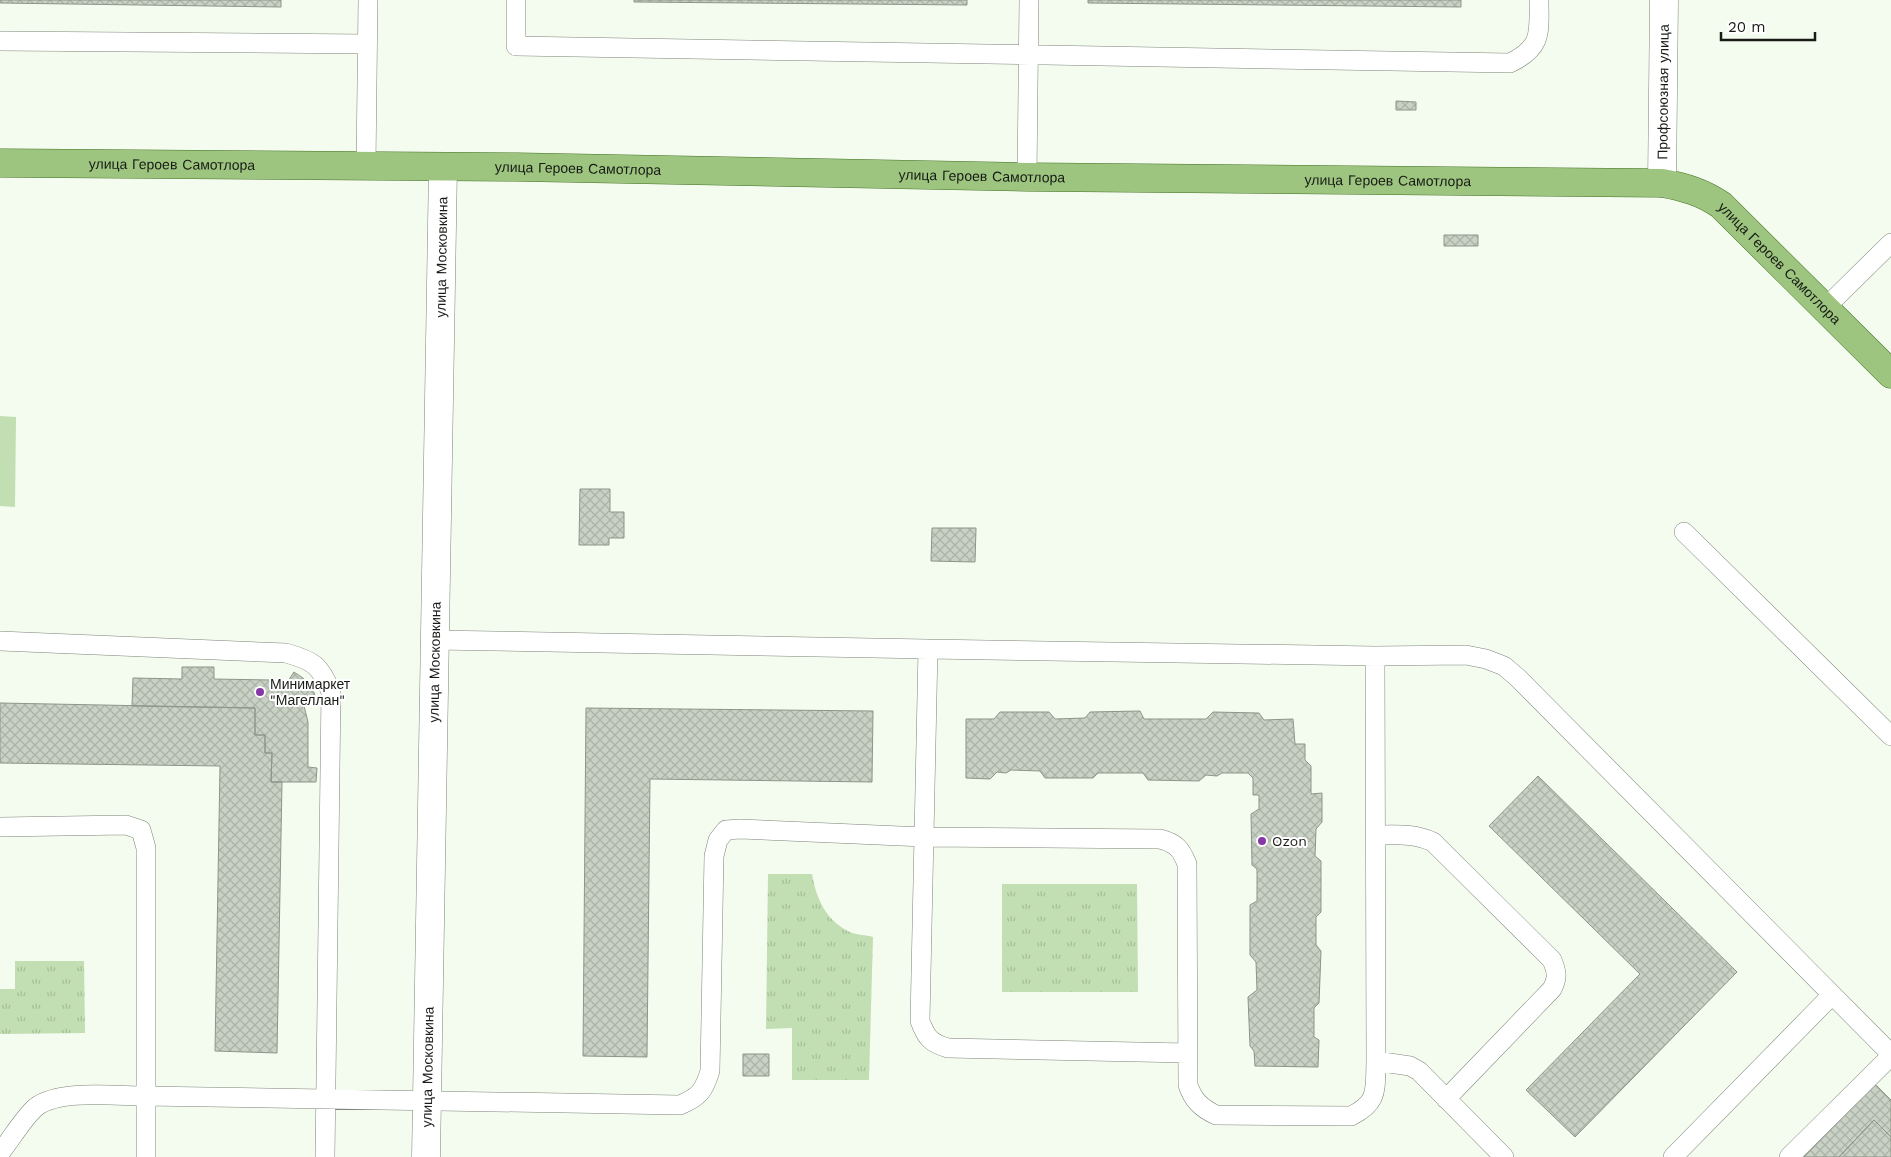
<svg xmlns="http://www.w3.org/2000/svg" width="1891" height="1157" viewBox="0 0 1891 1157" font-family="'Work Sans',sans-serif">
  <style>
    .park { fill: url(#park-tufts) }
    .pitch { fill: #c1dfb2 }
    .building { fill: url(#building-cross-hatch); stroke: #8d9589 }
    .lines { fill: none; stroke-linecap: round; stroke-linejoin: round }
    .service-casing { stroke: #7d8479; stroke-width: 20 }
    .minor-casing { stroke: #7d8479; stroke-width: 29 }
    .secondary-casing { stroke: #7d8479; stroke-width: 29 }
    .primary-casing { stroke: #447123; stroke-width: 29 }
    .service { stroke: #fff; stroke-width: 19 }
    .minor { stroke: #fff; stroke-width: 28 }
    .secondary { stroke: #fff; stroke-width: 28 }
    .primary { stroke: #9dc57f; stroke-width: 28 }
    .poi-dot { fill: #8636a6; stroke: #fff; stroke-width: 2 }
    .labels { text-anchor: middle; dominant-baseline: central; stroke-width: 4; stroke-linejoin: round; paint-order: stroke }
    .street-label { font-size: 14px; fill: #181b16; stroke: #fff }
    .poi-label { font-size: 14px; fill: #181b16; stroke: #fff; text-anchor: start }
  </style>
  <defs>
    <pattern id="park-tufts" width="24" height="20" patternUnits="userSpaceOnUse" patternTransform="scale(1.25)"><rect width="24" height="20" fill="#c1dfb2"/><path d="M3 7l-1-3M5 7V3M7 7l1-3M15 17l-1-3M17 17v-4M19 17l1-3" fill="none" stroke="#a5bf98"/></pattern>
    <pattern id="building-cross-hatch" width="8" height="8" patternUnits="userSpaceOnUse" patternTransform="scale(1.25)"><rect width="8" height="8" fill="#c8d1c4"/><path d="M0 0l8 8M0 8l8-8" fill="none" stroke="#abb3a8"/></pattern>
  </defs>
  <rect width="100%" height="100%" fill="#f4fcef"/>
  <!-- park -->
  <path class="park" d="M 768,874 L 812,874 C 816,898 826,921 850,932 C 856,935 866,935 873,937 L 869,1080 L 792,1080 L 792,1028 L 766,1029 Z
    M 1002,884 L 1137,884 L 1138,992 L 1002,992 Z
    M 15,961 L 84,961 L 85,1033 L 0,1034 L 0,989 L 15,989 Z"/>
  <!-- pitch -->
  <path class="pitch" d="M 0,416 L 16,417 L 15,507 L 0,506 Z"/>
  <!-- building -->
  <path class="building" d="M 0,0 L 281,0 L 281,7 L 0,3 Z
    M 634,0 L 967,0 L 967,5 L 634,2 Z
    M 1088,0 L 1461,0 L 1461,7 L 1088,3 Z
    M 1396,101 L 1416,102 L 1416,110 L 1396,110 Z
    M 1444,235 L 1478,235 L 1478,246 L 1444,246 Z
    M 580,489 L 610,489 L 610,512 L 624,512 L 624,538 L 609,538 L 609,545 L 579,545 Z
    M 932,528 L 976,528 L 975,562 L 931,561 Z
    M 182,667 L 214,667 L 214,679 L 271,680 L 286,684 L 294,672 L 303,678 L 315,694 L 303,702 L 308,722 L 308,767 L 317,768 L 316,782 L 271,782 L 272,753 L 265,753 L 265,735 L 255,735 L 255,708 L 132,706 L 133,678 L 182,679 Z
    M 0,703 L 255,708 L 255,735 L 265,735 L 265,753 L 272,753 L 271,782 L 282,782 L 277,1053 L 215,1051 L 220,766 L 0,763 Z
    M 586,708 L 873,711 L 872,782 L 650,779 L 647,1057 L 583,1056 Z
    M 1140,711 L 1144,719 L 1206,719 L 1213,712 L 1259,713 L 1264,720 L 1293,719 L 1295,744 L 1305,744 L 1305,760 L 1311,766 L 1311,794 L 1322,793 L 1322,822 L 1316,829 L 1315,856 L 1321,861 L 1321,912 L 1316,917 L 1316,945 L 1321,951 L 1319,1003 L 1314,1008 L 1314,1037 L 1319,1040 L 1318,1067 L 1255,1066 L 1254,1051 L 1250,1046 L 1248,997 L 1257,990 L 1256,962 L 1250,955 L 1250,905 L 1257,901 L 1257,869 L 1252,865 L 1251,814 L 1259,809 L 1259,795 L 1253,795 L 1253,778 L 1248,773 L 1222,773 L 1217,776 L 1206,775 L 1199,781 L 1148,780 L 1143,773 L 1098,773 L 1093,778 L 1045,778 L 1040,771 L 1011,770 L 1006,773 L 997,772 L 990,779 L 966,778 L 966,719 L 994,719 L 1000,712 L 1049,712 L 1055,719 L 1085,718 L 1090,712 Z
    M 1538,776 L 1737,972 L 1575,1137 L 1526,1090 L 1640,974 L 1489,826 Z
    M 743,1054 L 769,1054 L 769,1076 L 743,1076 Z
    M 1875,1084 L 1891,1100 L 1891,1137 L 1874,1120 L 1839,1157 L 1804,1157 Z
    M 1874,1120 L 1891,1137 L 1891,1157 L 1839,1157 Z"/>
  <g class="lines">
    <defs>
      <path id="service" d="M 516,0 L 516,46 L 1510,63 C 1543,47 1539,32 1539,0
        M 0,41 L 367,44
        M 366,166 L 368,0
        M 1027,177 L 1029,0
        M 1825,308 L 1891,243
        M 1684,532 L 1891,736
        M 435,640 L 928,649 L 1375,656 L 1466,655 L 1486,659 L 1504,666 L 1518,678 L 1891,1054
        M 0,641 L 286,653 C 314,661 320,665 331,692 L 325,1157
        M 928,649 L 920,1021 C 926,1037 930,1043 948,1048 L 1187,1053
        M 0,827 L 126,825 L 141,830 L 146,848 L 146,1157
        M 1375,835 C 1396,835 1414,833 1433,842 L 1552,960 C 1557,972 1558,978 1552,989 L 1446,1099
        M 1376,1061 L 1410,1066 L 1419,1071 L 1504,1157
        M 0,1153 C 10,1141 24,1117 36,1107 C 59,1089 116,1096 146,1096 L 680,1105 C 699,1097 704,1091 710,1071 L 714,856 L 718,840 L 726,830 L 740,829 L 924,837 L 1160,839 C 1176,843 1181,849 1187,864 L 1188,1085 C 1193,1100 1201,1108 1216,1115 L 1351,1116 C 1379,1102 1375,1090 1376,1061 L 1375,656
        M 1673,1157 L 1832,995
        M 1789,1157 L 1891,1056"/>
      <g id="minor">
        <path id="s1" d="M 426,1157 L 443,167"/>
      </g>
      <g id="secondary">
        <path id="s2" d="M 1662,183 L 1664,0"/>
      </g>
      <g id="primary">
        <path id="s3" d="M 0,163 L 516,167 L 1027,177 L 1662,183 C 1684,187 1702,192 1721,205 L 1891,374"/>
      </g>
    </defs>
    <!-- service casing -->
    <use href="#service" class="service-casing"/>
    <!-- minor casing -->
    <use href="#minor" class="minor-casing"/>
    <!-- secondary casing -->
    <use href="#secondary" class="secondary-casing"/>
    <!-- primary casing -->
    <use href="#primary" class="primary-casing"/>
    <!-- service -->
    <use href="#service" class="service"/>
    <!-- minor -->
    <use href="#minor" class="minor"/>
    <!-- secondary -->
    <use href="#secondary" class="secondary"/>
    <!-- primary -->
    <use href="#primary" class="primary"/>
  </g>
  <!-- markers -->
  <g class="poi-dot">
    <circle cx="260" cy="692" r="5"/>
    <circle cx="1262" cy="841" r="5"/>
  </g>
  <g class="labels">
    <!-- street labels -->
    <g class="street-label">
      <text stroke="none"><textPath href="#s2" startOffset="91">Профсоюзная улица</textPath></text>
      <text stroke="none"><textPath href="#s3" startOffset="172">улица Героев Самотлора</textPath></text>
      <text stroke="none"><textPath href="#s3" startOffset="578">улица Героев Самотлора</textPath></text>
      <text stroke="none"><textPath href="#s3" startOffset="982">улица Героев Самотлора</textPath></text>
      <text stroke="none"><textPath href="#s3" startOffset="1388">улица Героев Самотлора</textPath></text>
      <text stroke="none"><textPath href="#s1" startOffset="900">улица Московкина</textPath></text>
      <text stroke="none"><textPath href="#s3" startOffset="1808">улица Героев Самотлора</textPath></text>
      <text stroke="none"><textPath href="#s1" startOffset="495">улица Московкина</textPath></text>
      <text stroke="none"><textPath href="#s1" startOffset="90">улица Московкина</textPath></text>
    </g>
    <!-- poi labels -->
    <g class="poi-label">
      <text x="270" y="684">Минимаркет<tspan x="270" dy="16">"Магеллан"</tspan></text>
      <text x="1272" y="841">Ozon</text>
    </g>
  </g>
  <!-- scale -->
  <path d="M1721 32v8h94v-8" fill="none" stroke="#181b16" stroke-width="2.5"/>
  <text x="1728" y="32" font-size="15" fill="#181b16" stroke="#ffffff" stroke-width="4" paint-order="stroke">20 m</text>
</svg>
